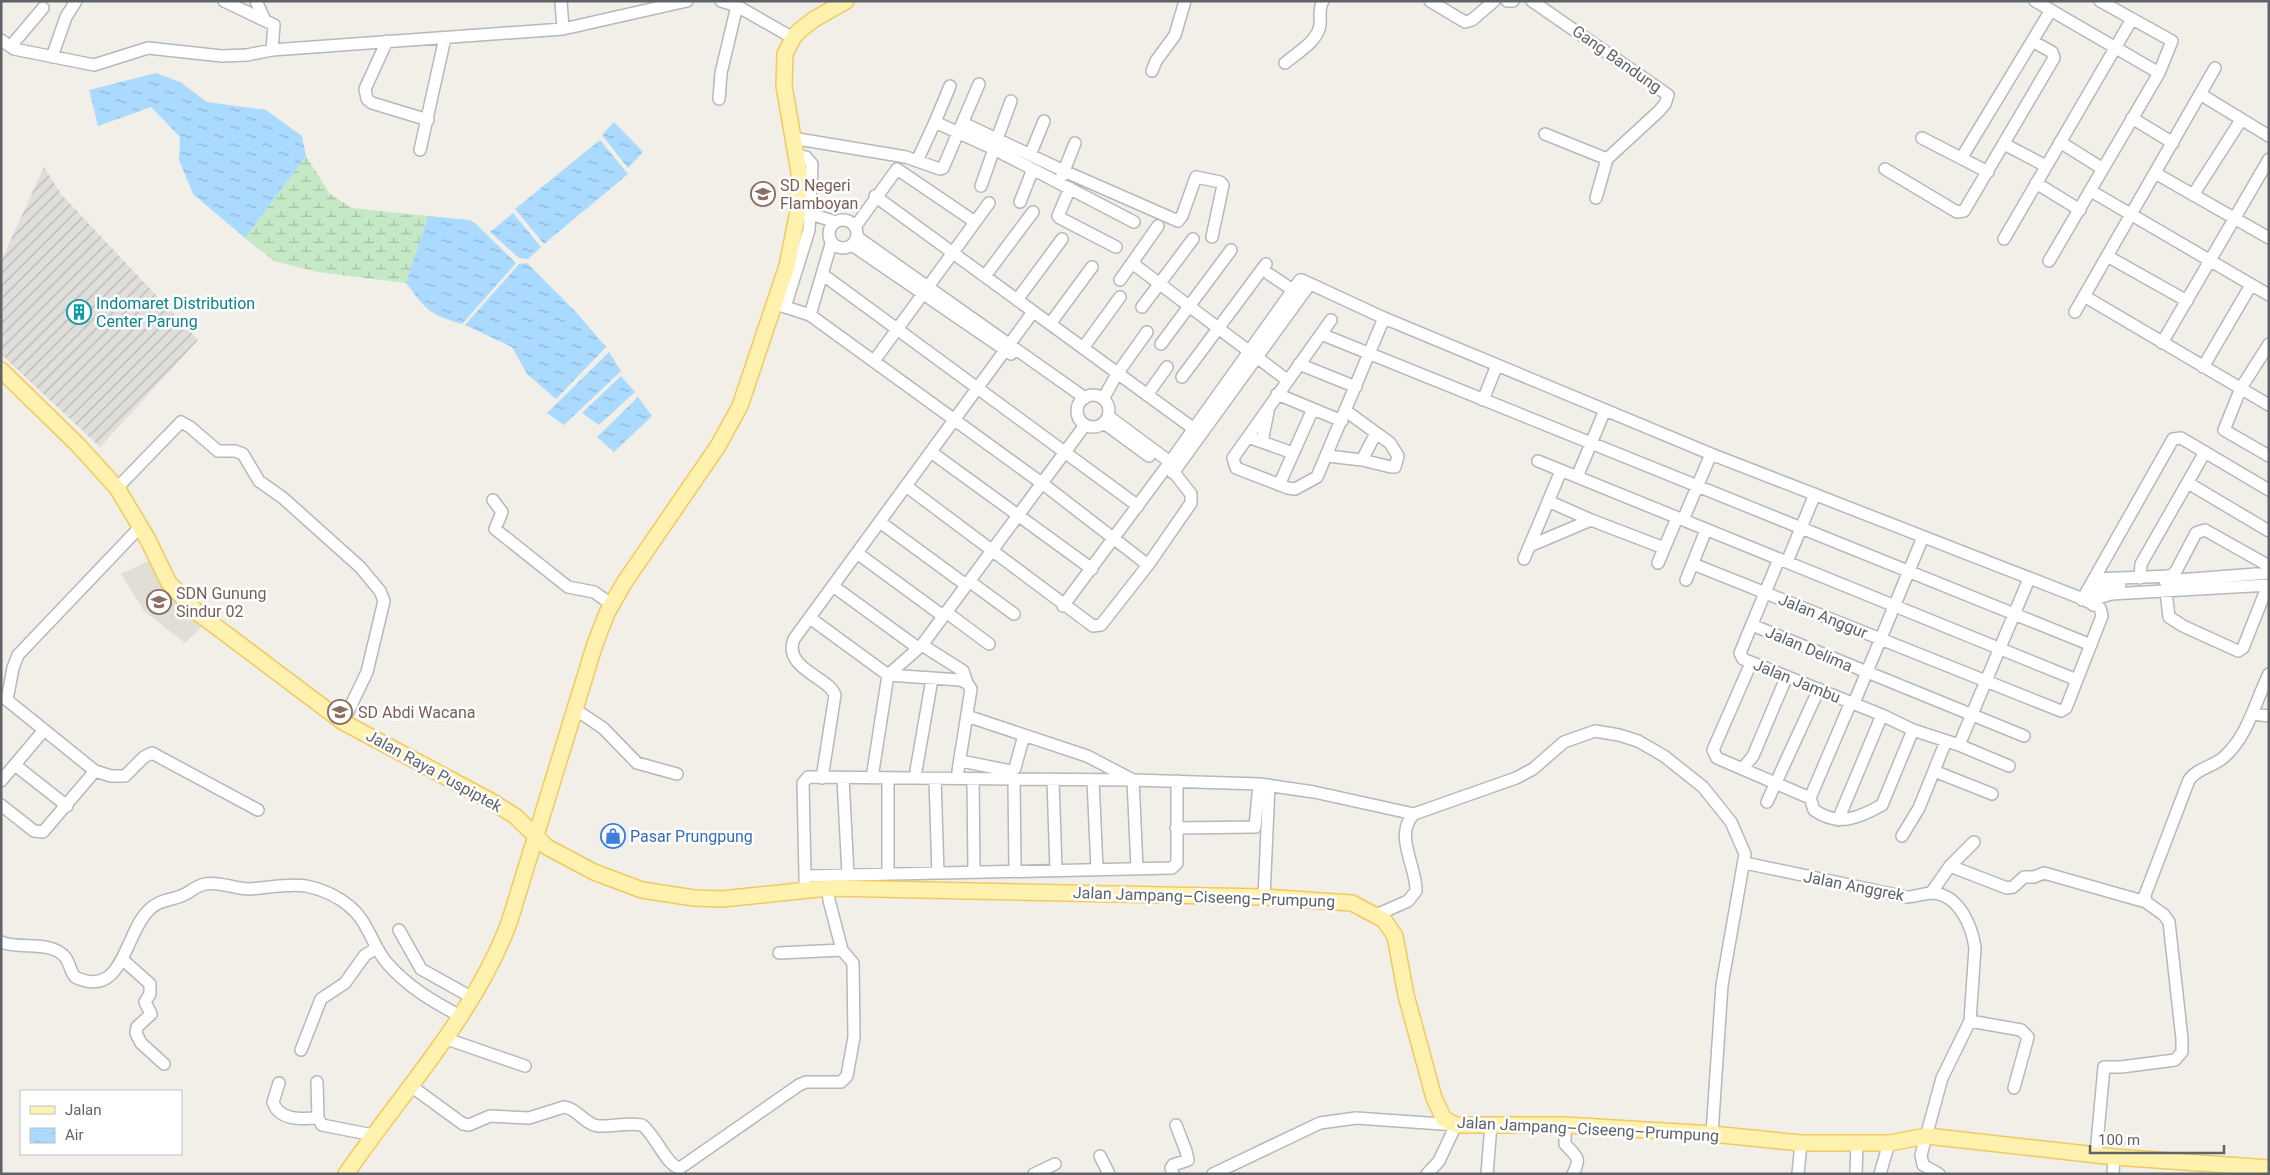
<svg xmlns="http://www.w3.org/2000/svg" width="2270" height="1175" viewBox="0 0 2270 1175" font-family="Roboto,sans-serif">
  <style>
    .industrial { fill: url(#industrial-furrows) }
    .education { fill: #e1ded6 }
    .wetland { fill: url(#wetland-marsh) }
    .water { fill: url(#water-ripples) }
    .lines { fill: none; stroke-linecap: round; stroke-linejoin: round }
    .minor-casing { stroke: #b5b8bc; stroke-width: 14 }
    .major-casing { stroke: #f2c960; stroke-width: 18 }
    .minor { stroke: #fff; stroke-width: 11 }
    .major { stroke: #fff2af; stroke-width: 15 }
    .labels { text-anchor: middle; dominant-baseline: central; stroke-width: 5; stroke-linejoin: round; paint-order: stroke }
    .street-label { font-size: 16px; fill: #5f6368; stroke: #fff }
    .education-label { font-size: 16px; fill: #785e54; stroke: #fff; text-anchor: start }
    .culture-label { font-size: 16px; fill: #0d838f; stroke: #fff; text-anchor: start }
    .shop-label { font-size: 16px; fill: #366cbe; stroke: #fff; text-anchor: start }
  </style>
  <defs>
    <pattern id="industrial-furrows" width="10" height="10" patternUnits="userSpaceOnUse" patternTransform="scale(1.25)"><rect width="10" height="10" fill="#e0deda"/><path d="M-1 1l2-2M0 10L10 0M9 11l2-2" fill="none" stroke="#b9b8b5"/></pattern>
    <pattern id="wetland-marsh" width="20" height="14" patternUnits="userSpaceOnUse" patternTransform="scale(1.25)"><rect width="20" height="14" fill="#c5e8c5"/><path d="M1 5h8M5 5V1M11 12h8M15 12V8" fill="none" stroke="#a3c0a4"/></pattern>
    <pattern id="water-ripples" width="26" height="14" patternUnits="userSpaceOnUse" patternTransform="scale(1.25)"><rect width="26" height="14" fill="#aadaff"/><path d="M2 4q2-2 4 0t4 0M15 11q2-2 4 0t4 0" fill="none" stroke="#8eb4d2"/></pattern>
  </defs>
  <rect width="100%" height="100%" fill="#f1efe8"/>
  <!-- industrial -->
  <path class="industrial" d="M 44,167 L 61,194 L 198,340 L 100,447 L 1,354 L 1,261 Z"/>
  <!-- education -->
  <path class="education" d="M 150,560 L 168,594 L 205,623 L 185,643 L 144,611 L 121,574 Z"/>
  <!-- wetland -->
  <path class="wetland" d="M 306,156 L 330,194 L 352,208 L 428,216 L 406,283 L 318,272 L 274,261 L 245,238 Z"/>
  <!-- water -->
  <path class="water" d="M 156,73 L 180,82 L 207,102 L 266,110 L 302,136 L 306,156 L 245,238 L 193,194 L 179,160 L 180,137 L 151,107 L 98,126 L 89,90 Z
    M 614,122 L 643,152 L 628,168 L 602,135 Z
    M 600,140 L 628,174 L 544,244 L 515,209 Z
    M 513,213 L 541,247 L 528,259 L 519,258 L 490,232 Z
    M 428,216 L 470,220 L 477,225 L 516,263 L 462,324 C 428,314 427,310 406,283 Z
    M 527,263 L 575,311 L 606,347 L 556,399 L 527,374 L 512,347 L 465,325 L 519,264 Z
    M 609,352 L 621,371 L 564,425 L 547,413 Z
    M 621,376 L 635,392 L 599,425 L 582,413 Z
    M 638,397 L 652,416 L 614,452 L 597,437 Z"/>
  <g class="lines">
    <defs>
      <path id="minor" d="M 224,1 L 274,25 L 272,50
        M 256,1 L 264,18
        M 561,1 L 563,29
        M 721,1 L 737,6 L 793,38
        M 1430,1 L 1465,22 L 1472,20 L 1494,1
        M 1507,1 L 1513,1
        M 1532,1 L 1668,95 L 1665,104 L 1659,111 L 1607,159 L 1596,198
        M 2035,1 L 2159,73
        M 1,40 L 14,49 L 94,65 L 148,48 L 222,56 L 247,55 L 272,50 L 563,29 L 687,1
        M 387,41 L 365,89 L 367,99 L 372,103 L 428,120
        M 11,46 L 43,8
        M 52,57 L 66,17 L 76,1
        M 1285,63 C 1297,53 1318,41 1320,25 C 1321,16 1318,9 1323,1
        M 1152,71 L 1156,61 L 1175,35 L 1185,1
        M 2200,94 L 2269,136
        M 719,99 L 721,73 L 737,6
        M 2132,118 L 2173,143
        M 935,122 L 950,86
        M 963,123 L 1064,171 L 1178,221 L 1182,216 L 1196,177 L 1220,182 L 1223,185 L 1212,237
        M 1545,134 L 1607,159
        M 792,138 L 906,157 L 917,161 L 935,122 L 994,149 L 1134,222
        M 1922,138 L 1988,172
        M 997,139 L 1011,101
        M 2060,142 L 2103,169
        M 2004,144 L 2046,166
        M 420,150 L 445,38
        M 1030,155 L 1044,121
        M 1962,157 L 2051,10
        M 917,161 L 940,169 L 943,168 L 979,84
        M 1885,169 L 1957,212 L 1964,211 L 2054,58 L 2052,52 L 2032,41
        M 2155,173 L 2269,238
        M 1062,176 L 1075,143
        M 2036,183 L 2080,210
        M 981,186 L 994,149
        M 1070,188 L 1058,216 L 1060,218 L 1116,247
        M 2091,191 L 2269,295
        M 2193,195 L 2241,120
        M 875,196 L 1194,429
        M 1020,202 L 1033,169
        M 804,212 L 836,222
        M829 234a14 14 0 1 1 28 0a14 14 0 1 1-28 0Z
        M 855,227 L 897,169 L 975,222
        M 857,237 L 1085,398
        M 2004,239 L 2132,19
        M 831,244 L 810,315 L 1047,487 L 1148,565
        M 852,245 L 1011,354
        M 2107,256 L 2187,301
        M 2049,261 L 2159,73 L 2172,41 L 2100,1
        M 1132,263 L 1287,380
        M 822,274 L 1138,506
        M 1269,274 L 1293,290
        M 985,276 L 1033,212
        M 1120,280 L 1158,226
        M 2084,296 L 2269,405
        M 1017,300 L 1062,239
        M 779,305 L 810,315
        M 785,307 L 809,230 L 812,164 L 806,157 L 796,156
        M 1142,307 L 1193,239
        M 2075,312 L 2215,68
        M 1331,320 L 1233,458 L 1236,468 L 1288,488 L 1295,489 L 1317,477 L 1384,318
        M 1050,324 L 1092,267
        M 1321,334 L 2091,645
        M 2162,343 L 2269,159
        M 1161,344 L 1231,250
        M 2269,344 L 2241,388 L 2224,430 L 2269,456
        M 1083,348 L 1120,297
        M 874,361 L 989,203
        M 1299,364 L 1356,387
        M 2203,367 L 2251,285
        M 1182,377 L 1266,264
        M 1277,394 L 1342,421
        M 1147,395 L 1167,367
        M1077 411a16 16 0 1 1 32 0a16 16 0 1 1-32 0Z
        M 1103,399 L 1117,374 L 1147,332
        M 1483,400 L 1497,365
        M 1108,416 L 1170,462 L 1300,280 L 1302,280 L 1384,318 L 1711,454 L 2091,602 L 2100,608 L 2102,616 L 2066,708 L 2061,711 L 1693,564
        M 1104,423 L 1149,456
        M 1248,437 L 1293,453
        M 1262,442 L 1268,412
        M 931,452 L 1092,569
        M 1328,456 L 1362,460 L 1391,467 L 1395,467 L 1398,456 L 1390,443 L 1346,411
        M 1362,460 L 1376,433
        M 1538,461 L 2077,680
        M 1173,473 L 1310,284
        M 1577,477 L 1605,410
        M 2188,483 L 2269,531
        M 1279,485 L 1313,409
        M 906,486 L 1093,626 L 1101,625 L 1148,565 L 1191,503 L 1191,494 L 1176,475
        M 117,488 L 181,422 L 190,427 L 218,451 L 235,451 L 243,454 L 259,481 L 283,498 L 360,567 L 380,591 L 384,601 L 367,672 L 343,722
        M 493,500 L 502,512 L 495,529 L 568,587 L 594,592 L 611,604
        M 1548,501 L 1591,520 L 1664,548
        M 1683,520 L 1711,454
        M 880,522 L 966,585
        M 140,527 L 18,655 L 13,668 L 7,700 L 95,771 L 111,776 L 125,776 L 144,757 L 152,753 L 258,810
        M 1532,545 L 1591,520
        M 857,553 L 943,616
        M 1524,559 L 1561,471
        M 1779,559 L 1740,653 L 1743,659 L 1882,715 L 1913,730 L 1959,745 L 2009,766
        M 1787,562 L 1815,494
        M 1658,563 L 1677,518
        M 2168,576 L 2169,581 L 2166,592 L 2169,617 L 2183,626 L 2238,651 L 2243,648 L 2268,585
        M 2140,578 L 2141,564 L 2205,452
        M 2094,579 L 2171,576 L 2176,571 L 2196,533 L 2205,530 L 2269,566
        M 1686,580 L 1706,530
        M 969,581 L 1014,614
        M 2165,581 L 2269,573
        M 833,586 L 918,648
        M 2082,600 L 2173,439 L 2181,438 L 2269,490
        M 2088,602 L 2098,589 L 2120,585
        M 2093,605 L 2098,598 L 2111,594 L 2269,585
        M 1063,606 L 1170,462 L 1175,466
        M 946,612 L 989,644
        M 810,618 L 888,675 L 960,680 L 967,683 L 971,689 L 958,771
        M 1752,625 L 2024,736
        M 922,645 L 963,671 L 967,683
        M 1751,663 L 1713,750 L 1717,758 L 1810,798 L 1814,810 C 1838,827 1859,818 1882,805 L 1913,730
        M 1854,703 L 1923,537
        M 576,710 L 603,728 L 637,763 L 677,774
        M 2253,714 L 2269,716
        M 967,716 L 1087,756 L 1133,780 L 1137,868
        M 1959,745 L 2029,579
        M 961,761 L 1011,771 L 1015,768 L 1024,735
        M 15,765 L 67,806
        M 1743,768 L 1753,756 L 1786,678
        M 916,771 L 932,679
        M 1934,771 L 1992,794
        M 822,778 L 835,695 C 830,678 782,668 794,639 L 1033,312
        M 843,778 L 848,875
        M 872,778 L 888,675 L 922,645 L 1085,425
        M 888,778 L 888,874
        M 935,779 L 938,873
        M 973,779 L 974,872
        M 1014,779 L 1015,871
        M 1053,780 L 1056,870
        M 1093,780 L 1097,869
        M 1,781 L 44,730
        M 1259,784 L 1314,792 L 1414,814
        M 1810,798 L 1851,702
        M 1767,802 L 1819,689
        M 1,805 L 34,831 L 43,832 L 95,771
        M 1838,820 L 1882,715
        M 1902,836 L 1919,808 L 1946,741
        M 1745,863 L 1906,897 C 1915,897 1924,893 1933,893 C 1959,895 1972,926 1975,948 L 1970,1021 L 1942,1078 L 1921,1155 L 1923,1165 L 1939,1174
        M 1950,866 L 2007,888 L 2013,887 L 2024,877 L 2034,877 L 2044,873 L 2146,902
        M 805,876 L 803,783 L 808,777 L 1133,780 L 1259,784 L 1255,827 L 1176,828
        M 805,883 L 805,876 L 1172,868 L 1177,863 L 1177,781
        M 1931,893 L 1950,866 L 1974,842
        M 1264,897 L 1269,785
        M 1376,915 L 1408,901 L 1416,891 C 1417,867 1393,835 1414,814 L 1516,778 L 1533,769 L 1564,742 L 1595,731 L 1619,735 L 1638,741 L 1664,756 L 1703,787 L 1731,822 L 1745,854 L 1722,985 L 1712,1134
        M 399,930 L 421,969 L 471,997
        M 1,942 C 20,950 51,940 65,957 C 70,963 70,971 75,977 C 123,1000 124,935 148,911 C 158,900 168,901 181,896 C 190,893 195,886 205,884 C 219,881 235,889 249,889 C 268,888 288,883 306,886 C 331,891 355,905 366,927 C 373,939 378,953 387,963 C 408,987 432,1001 460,1016
        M 779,953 L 842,950
        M 122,959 L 150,984 L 150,994 L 145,1002 L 151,1014 L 137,1027 L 136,1033 L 141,1043 L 164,1064
        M 1970,1021 L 2021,1030 L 2028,1037 L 2014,1088
        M 444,1038 L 525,1066
        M 301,1050 L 321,999 L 345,983 L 365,955 L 377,948
        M 317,1082 L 318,1118 L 322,1125 L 373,1135
        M 279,1083 L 273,1102 C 279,1121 302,1119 318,1118
        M 411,1086 L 463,1124 L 469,1125 L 490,1116 L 529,1118 L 564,1107 C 577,1108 584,1124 598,1126 C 613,1127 627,1122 642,1125 C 655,1134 667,1167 680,1168 L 799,1085 L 806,1082 L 841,1082 L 847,1076 L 854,1037 L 853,963 L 842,950 L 829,900 L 828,888
        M 1565,1125 L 1565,1144 C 1576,1157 1582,1156 1573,1174
        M 2096,1154 L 2104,1067 L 2121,1067 L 2175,1060 L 2182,1052 L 2182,1039 L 2169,922 L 2164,915 L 2146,902 L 2145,895 L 2189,780 C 2197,768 2213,767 2224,757 C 2248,736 2255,702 2269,674
        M 1100,1156 L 1109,1174
        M 1034,1174 L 1055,1164
        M 1173,1174 L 1171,1168 L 1173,1165 L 1188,1160 L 1186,1151 L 1176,1125
        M 1213,1174 L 1320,1123 L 1356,1118 L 1456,1125 L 1439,1161 L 1427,1174
        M 1487,1174 L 1491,1125
        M 1798,1174 L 1801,1143
        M 1856,1174 L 1857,1143
        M 1880,1174 L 1889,1143
        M 2113,1174 L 2114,1157"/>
      <path id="major" d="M 1,370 L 78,445 L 117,488 L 147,538 L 169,583 L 198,613 L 343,722 L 491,801 L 515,816 L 547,847 L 594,872 L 642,890 L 694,898 L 722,899 L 828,888 L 1264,897 L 1352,903 L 1384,920 L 1395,936 L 1406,995 L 1434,1098 L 1444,1119 L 1456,1125 L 1565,1125 L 1712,1134 L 1801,1143 L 1889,1143 L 1927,1136 L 2114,1157 L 2269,1168
        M 346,1174 C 402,1092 474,1016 509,923 L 595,644 L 607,613 L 624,583 L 718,446 L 740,406 L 787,266 L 798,211 L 799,172 L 784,86 L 785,54 L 793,38 L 799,31 L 813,20 L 846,1"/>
    </defs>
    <!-- minor casing -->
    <use href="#minor" class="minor-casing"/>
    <!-- major casing -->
    <use href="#major" class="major-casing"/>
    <!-- minor -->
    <use href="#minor" class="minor"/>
    <!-- major -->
    <use href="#major" class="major"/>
  </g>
  <!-- icons -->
  <defs>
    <symbol id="school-ring" viewBox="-11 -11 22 22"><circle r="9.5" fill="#fff" stroke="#8d6e63" stroke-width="1.5"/><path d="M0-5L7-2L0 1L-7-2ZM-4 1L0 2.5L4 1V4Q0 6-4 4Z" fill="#8d6e63"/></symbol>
    <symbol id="building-ring" viewBox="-11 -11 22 22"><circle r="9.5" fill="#fff" stroke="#0f9aa8" stroke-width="1.5"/><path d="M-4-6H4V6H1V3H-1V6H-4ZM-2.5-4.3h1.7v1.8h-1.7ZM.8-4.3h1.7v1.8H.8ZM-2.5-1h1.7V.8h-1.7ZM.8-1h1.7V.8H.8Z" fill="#0f9aa8"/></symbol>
    <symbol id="shop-ring" viewBox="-11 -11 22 22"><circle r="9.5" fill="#fff" stroke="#3f7fe0" stroke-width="1.5"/><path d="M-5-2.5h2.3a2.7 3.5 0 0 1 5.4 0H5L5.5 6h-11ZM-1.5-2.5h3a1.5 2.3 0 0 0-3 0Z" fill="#3f7fe0"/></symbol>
  </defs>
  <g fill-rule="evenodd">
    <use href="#school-ring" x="749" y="180" width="28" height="28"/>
    <use href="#building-ring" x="65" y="298" width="28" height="28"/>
    <use href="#school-ring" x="145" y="588" width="28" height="28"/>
    <use href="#school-ring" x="326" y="698" width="28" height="28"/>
    <use href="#shop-ring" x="599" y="822" width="28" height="28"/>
  </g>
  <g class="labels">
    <!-- street labels -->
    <g class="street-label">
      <text transform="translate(1617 59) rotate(35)">Gang Bandung</text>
      <text transform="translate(1823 616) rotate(22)">Jalan Anggur</text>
      <text transform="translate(1809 649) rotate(23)">Jalan Delima</text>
      <text transform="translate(1797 681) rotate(22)">Jalan Jambu</text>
      <text transform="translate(434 771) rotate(29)">Jalan Raya Puspiptek</text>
      <text transform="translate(1854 886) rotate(11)">Jalan Anggrek</text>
      <text transform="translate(1204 897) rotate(2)">Jalan Jampang–Ciseeng–Prumpung</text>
      <text transform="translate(1588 1129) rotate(3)">Jalan Jampang–Ciseeng–Prumpung</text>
    </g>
    <!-- education labels -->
    <g class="education-label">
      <text x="780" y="185">SD Negeri<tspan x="780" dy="18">Flamboyan</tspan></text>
      <text x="176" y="593">SDN Gunung<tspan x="176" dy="18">Sindur 02</tspan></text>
      <text x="358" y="712">SD Abdi Wacana</text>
    </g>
    <!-- culture labels -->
    <g class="culture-label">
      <text x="96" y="303">Indomaret Distribution<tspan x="96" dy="18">Center Parung</tspan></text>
    </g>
    <!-- shop labels -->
    <g class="shop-label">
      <text x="630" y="836">Pasar Prungpung</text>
    </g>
  </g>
  <!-- border -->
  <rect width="2270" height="1175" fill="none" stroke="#5f6368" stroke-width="5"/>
  <!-- legend -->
  <rect x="20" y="1090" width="162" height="65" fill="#ffffff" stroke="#bfc1c3"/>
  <rect x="30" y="1106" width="25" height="8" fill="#fff2af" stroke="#bfc1c3"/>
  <text x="65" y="1115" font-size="15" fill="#5f6368">Jalan</text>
  <rect x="30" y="1128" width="25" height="15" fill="url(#water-ripples)" stroke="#bfc1c3"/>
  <text x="65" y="1140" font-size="15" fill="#5f6368">Air</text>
  <!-- scale -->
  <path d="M2090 1145v8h134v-8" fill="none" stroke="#5f6368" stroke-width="2.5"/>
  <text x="2098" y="1145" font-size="15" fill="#5f6368" stroke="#ffffff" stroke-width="4" paint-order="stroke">100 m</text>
</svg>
